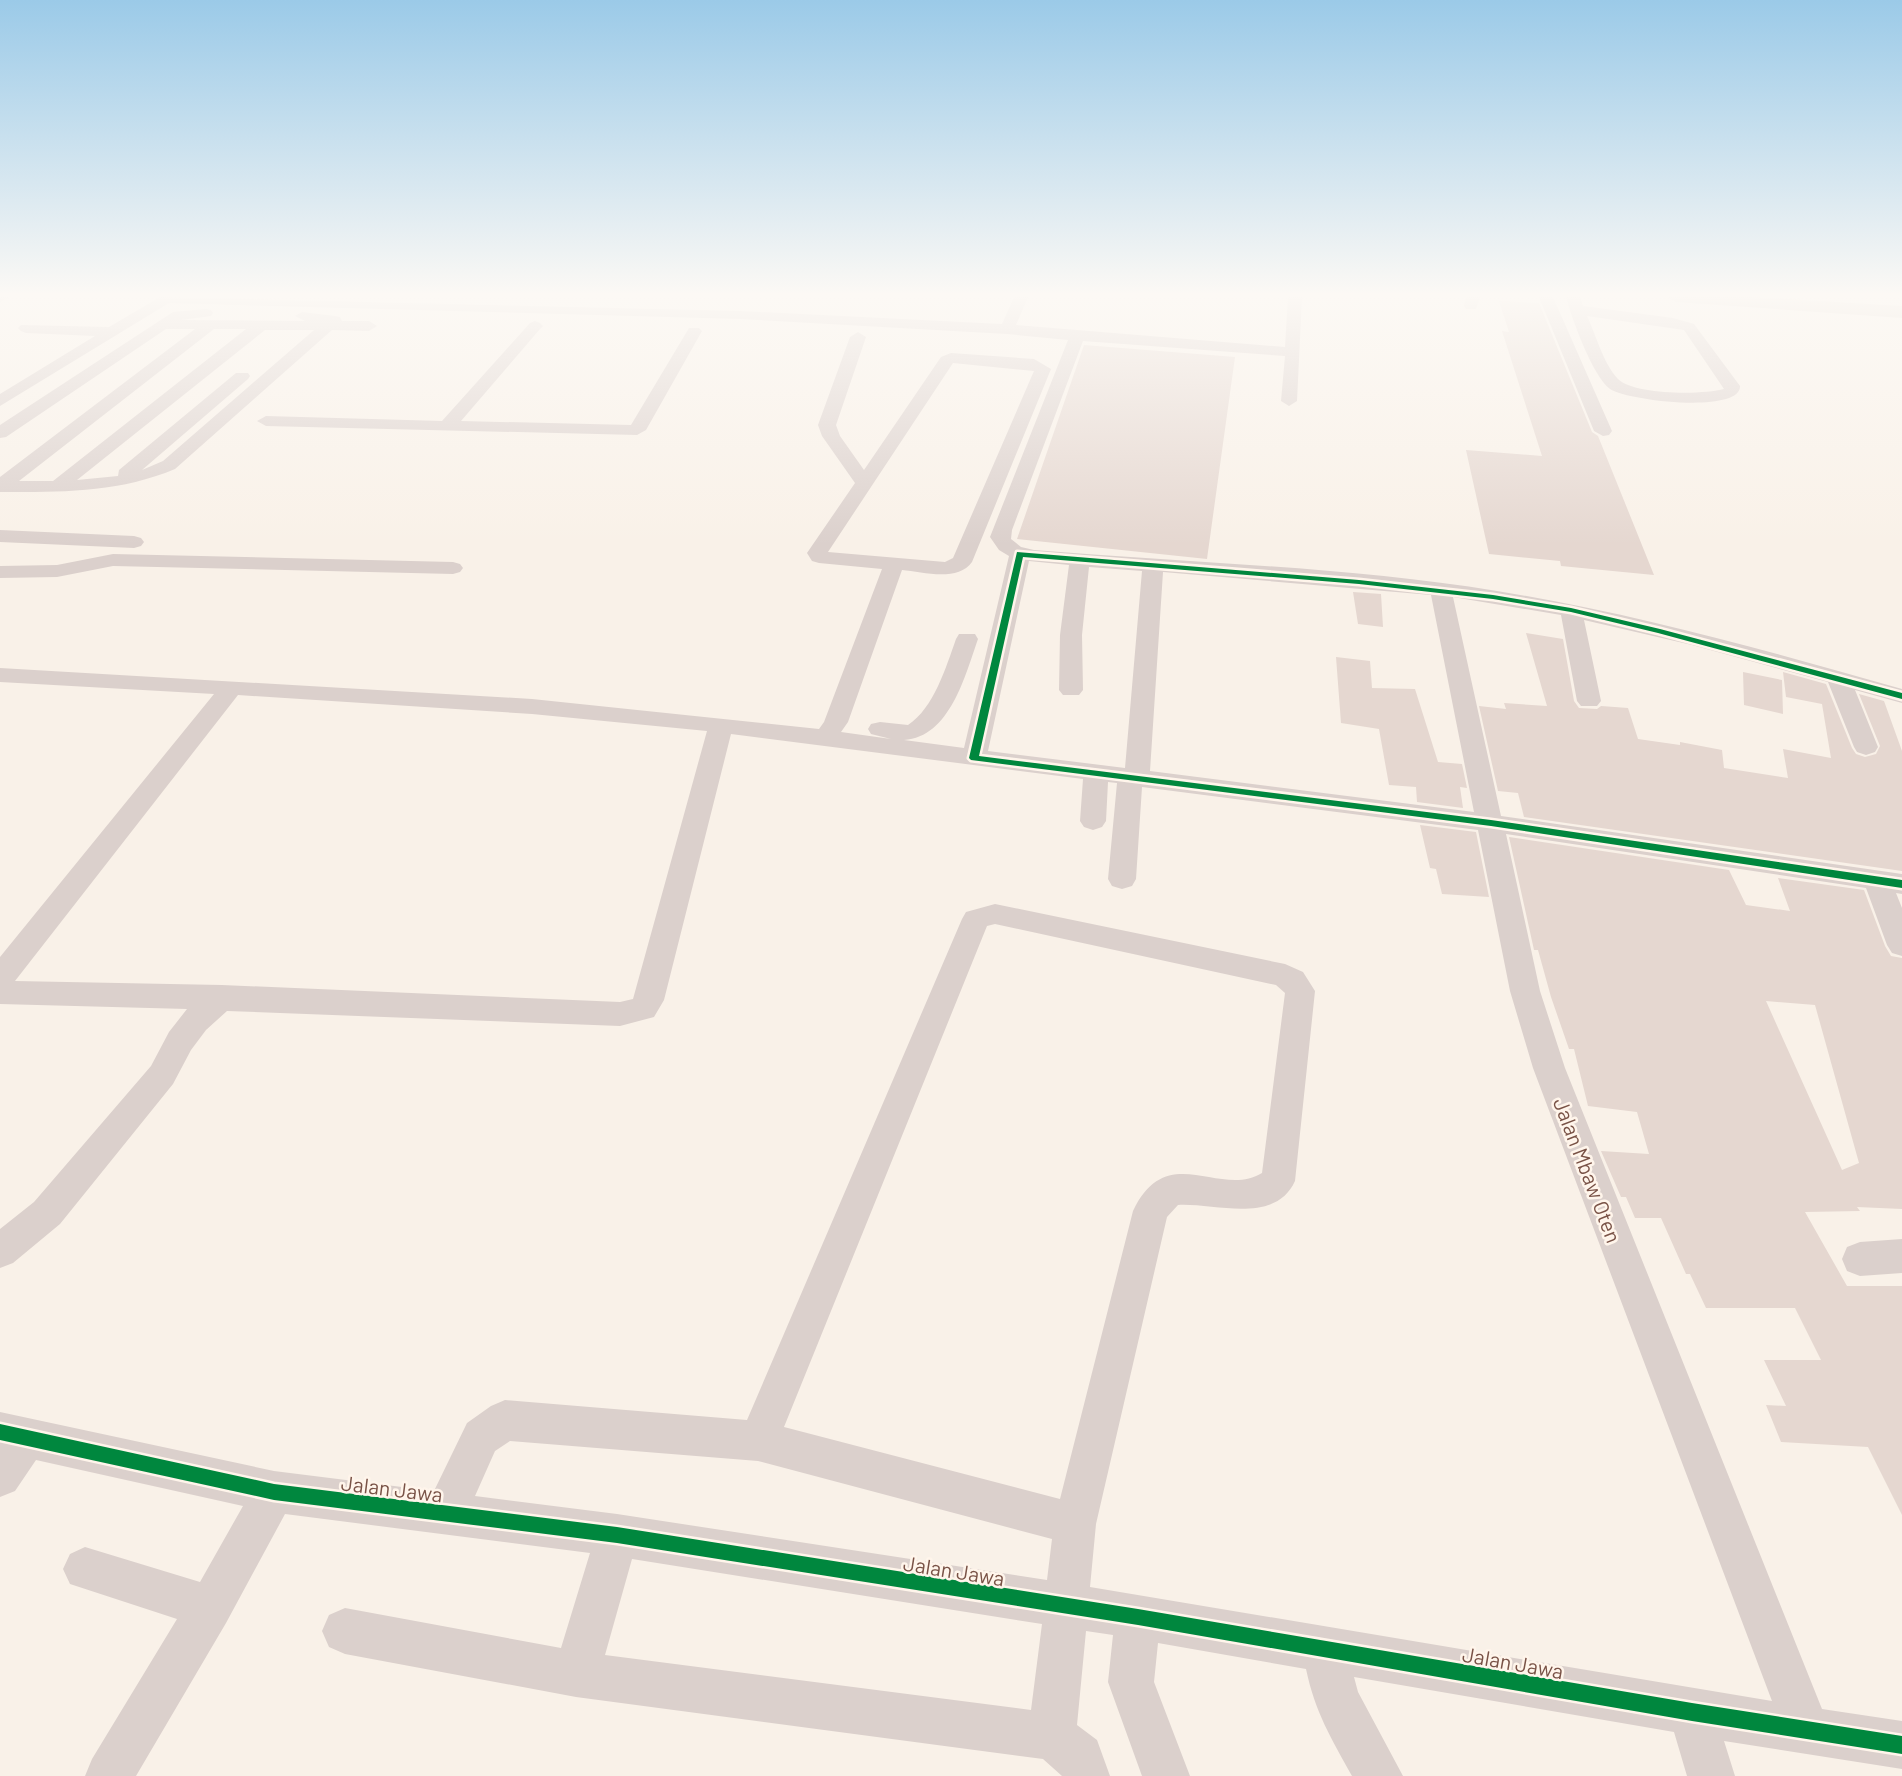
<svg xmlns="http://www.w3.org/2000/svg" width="1902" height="1776" viewBox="0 0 1902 1776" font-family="Barlow,sans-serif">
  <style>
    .building { fill: #e5d7d0; fill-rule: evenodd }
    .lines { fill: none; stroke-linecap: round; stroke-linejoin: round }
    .minor { fill: #dbd0cc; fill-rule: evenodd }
    .major { fill: #dbcfc6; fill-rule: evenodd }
    .cycleway-casing { stroke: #fff5eb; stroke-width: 5 }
    .cycleway { fill: #00873e; fill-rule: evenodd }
    .labels { text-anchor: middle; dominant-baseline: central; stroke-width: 5; stroke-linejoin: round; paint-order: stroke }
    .near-street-label { font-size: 21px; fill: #795246; stroke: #fff5eb }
  </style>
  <rect width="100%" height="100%" fill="#f9f1e8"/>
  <!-- building -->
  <path class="building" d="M 1499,301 L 1539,303 L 1592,432 L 1598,436 L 1654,575 L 1561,566 L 1560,561 L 1489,554 L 1466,450 L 1542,456 L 1502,331 L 1509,332 Z
    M 1084,345 L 1235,357 L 1207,559 L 1017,539 Z
    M 1353,592 L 1381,594 L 1383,627 L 1358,624 Z
    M 1526,633 L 1563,639 L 1574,701 L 1579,708 L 1597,709 L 1601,706 L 1628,708 L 1638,739 L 1680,745 L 1680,742 L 1722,750 L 1724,768 L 1788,778 L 1783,749 L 1831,758 L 1822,704 L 1786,697 L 1783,672 L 1826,684 L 1852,748 L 1856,754 L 1865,757 L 1876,754 L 1880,746 L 1859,694 L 1884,701 L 1902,751 L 1902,871 L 1524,817 L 1518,793 L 1498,791 L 1479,706 L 1506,709 L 1504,703 L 1547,706 Z
    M 1336,657 L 1370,661 L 1372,688 L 1415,689 L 1438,762 L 1462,764 L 1467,788 L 1460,787 L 1463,808 L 1417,802 L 1416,787 L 1389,785 L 1379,729 L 1341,723 Z
    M 1743,672 L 1782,680 L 1783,714 L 1744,705 Z
    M 1420,825 L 1476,832 L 1489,897 L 1442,894 L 1436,869 L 1430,868 Z
    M 1509,837 L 1729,870 L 1746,905 L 1790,911 L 1778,878 L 1864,890 L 1885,946 L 1891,956 L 1902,958 L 1902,1209 L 1857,1207 L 1860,1211 L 1805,1212 L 1847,1286 L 1902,1286 L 1902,1515 L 1868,1447 L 1781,1442 L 1766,1405 L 1786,1406 L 1764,1360 L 1821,1360 L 1795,1308 L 1706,1308 L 1690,1274 L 1686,1274 L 1661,1218 L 1635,1218 L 1626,1197 L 1621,1197 L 1601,1151 L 1649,1154 L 1637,1112 L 1588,1106 L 1574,1049 L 1569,1049 L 1551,997 L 1538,950 L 1534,950 ZM 1766,1001 L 1815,1005 L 1859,1163 L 1842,1170 Z"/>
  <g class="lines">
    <!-- minor -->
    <path class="minor" d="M 0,297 L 9,297 L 0,302 Z
      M 160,297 L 740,311 L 1002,324 L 1014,297 L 1028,297 L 1016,325 L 1285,347 L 1288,297 L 1302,297 L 1297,401 L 1289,406 L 1281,401 L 1285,356 L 1083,341 L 1012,530 L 1011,539 L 1021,547 L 1034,550 C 1188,563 1344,566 1497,591 C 1634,613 1768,651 1902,689 L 1902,703 L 1855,690 L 1878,747 L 1875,752 L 1866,755 L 1857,752 L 1854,747 L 1828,682 L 1692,645 L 1584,620 L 1601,701 L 1597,706 L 1581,706 L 1577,701 L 1561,615 L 1453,597 L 1501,816 L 1902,874 L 1902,894 L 1896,893 L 1902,908 L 1902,956 L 1892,953 L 1887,945 L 1866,888 L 1506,834 L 1540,991 L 1565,1068 L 1822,1709 L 1902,1721 L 1902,1769 L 1724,1741 L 1735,1776 L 1687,1776 L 1674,1732 L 1354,1677 L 1358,1692 L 1403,1776 L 1352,1776 C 1331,1738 1315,1712 1306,1669 L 1158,1643 L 1154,1682 L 1190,1776 L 1142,1776 L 1108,1682 L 1113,1635 L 1086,1631 L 1077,1725 L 1097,1740 L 1110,1776 L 1062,1776 L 1043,1759 L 576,1697 L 345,1654 L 329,1647 L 322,1631 L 329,1615 L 345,1608 L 561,1648 L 590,1553 L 285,1514 L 226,1623 L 136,1776 L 85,1776 L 92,1759 L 177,1619 L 70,1584 L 63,1569 L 70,1554 L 85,1547 L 200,1582 L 243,1506 L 36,1460 L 15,1491 L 0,1497 L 0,1412 L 274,1471 L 434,1491 L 467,1423 L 491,1406 L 505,1400 L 747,1420 L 962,919 L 966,912 L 995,904 L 1285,964 L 1303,972 L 1315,991 L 1295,1181 C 1275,1225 1215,1203 1178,1205 L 1167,1217 L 1096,1524 L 1090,1587 L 1772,1701 L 1533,1068 L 1510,991 L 1478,830 L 1142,787 L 1136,879 L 1132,886 L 1122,889 L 1112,886 L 1108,879 L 1117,783 L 1108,782 L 1106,821 L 1102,827 L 1093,830 L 1084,827 L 1080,821 L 1083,779 L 731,734 L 664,1000 L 654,1017 L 620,1026 L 227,1011 L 206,1030 L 191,1050 L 173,1084 L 60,1224 L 13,1263 L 0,1268 L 0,1229 L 34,1202 L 151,1066 L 169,1032 L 187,1009 L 0,1004 L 0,957 L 214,694 L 0,682 L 0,668 L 532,699 L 819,729 L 824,722 L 882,569 L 819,563 L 812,561 L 807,553 L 855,483 L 822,436 L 818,425 L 850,337 L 858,332 L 866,337 L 836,425 L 840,436 L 864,470 L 941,357 L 951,353 L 1034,359 L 1051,369 L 972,562 C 958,582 923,572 902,570 L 848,722 L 841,732 L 891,739 L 871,734 L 868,729 L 871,724 L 880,722 L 908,725 C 934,708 946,667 956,639 L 959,634 L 975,634 L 978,639 C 965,676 950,737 904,740 L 964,748 L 1009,556 L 999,550 L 990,537 L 1068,340 L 1007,334 L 740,319 L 169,303 L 0,406 L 0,394 L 95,336 L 26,333 L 21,331 L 18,328 L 21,325 L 109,327 ZM 953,363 L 1034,371 L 953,558 L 945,562 L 828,552 ZM 1029,561 L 1069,565 L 1060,635 L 1059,690 L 1063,695 L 1079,695 L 1083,690 L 1082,635 L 1089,567 L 1142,571 L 1125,768 L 988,751 ZM 1163,572 L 1431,595 L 1474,812 L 1150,771 ZM 238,695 L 532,714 L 707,731 L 633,999 L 620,1002 L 222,985 L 15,981 ZM 995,924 L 1276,985 L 1285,993 L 1262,1173 C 1220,1199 1167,1139 1133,1211 L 1060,1499 L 784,1427 L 987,926 ZM 510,1441 L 758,1461 L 1052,1539 L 1047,1580 L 617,1514 L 475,1496 L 495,1451 ZM 632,1559 L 1042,1624 L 1031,1710 L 605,1655 Z
      M 1466,297 L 1480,297 L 1476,309 L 1466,309 L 1464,306 Z
      M 1539,297 L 1553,297 L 1612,431 L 1609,435 L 1603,436 L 1594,431 Z
      M 1566,297 L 1580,297 L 1583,306 L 1673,318 L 1694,324 L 1740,386 C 1741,414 1628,401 1610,389 C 1592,375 1572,319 1566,297 ZM 1587,316 L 1684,330 L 1724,389 C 1702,395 1634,395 1618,379 C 1603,363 1596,335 1587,316 Z
      M 206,309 L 211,310 L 213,313 L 211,316 L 181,320 L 305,321 L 295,316 L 302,312 L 335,316 L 340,317 L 342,321 L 369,321 L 377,326 L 369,331 L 332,330 L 175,469 C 118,493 61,492 0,492 L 0,477 L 195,329 L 166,329 L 6,437 L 0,438 L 0,425 L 173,312 ZM 214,329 L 246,329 L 53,481 L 19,481 ZM 265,330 L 314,330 L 163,461 L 142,470 L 248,379 L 250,376 L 248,373 L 236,373 L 119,470 L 118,476 L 77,480 Z
      M 535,321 L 540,323 L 543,326 L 540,329 L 461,421 L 631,425 L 689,328 L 699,328 L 702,331 L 646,430 L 637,435 L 266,426 L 257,421 L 266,416 L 442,421 L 530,323 Z
      M 0,530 L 134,536 L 141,538 L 144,542 L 141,546 L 134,548 L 0,542 Z
      M 113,554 L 453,562 L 460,564 L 463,568 L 460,572 L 453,574 L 113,566 L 57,577 L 0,578 L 0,566 L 57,565 Z
      M 1902,1239 L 1902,1273 L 1860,1276 L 1847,1271 L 1842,1259 L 1847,1247 L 1860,1242 Z"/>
    <!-- major -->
    <path class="major" d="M 1667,297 L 1752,297 L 1902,306 L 1902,318 L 1676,302 Z"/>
    <defs>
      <path id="cycleway" d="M 1017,552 L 1359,580 L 1493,595 L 1571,608 L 1660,629 L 1902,693 L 1902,699 L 1658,633 L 1571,612 L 1493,599 L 1359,584 L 1023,557 L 979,756 L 1491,820 L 1902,880 L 1902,888 L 1491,826 L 971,760 L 969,758 Z
        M 0,1424 L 274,1484 L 617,1527 L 1138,1609 L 1692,1703 L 1902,1736 L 1902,1754 L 1692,1721 L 1138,1625 L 617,1543 L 274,1500 L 0,1440 Z"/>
    </defs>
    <!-- cycleway casing -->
    <use href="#cycleway" class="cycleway-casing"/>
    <!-- cycleway -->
    <use href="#cycleway" class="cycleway"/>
  </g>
  <!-- sky -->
  <linearGradient id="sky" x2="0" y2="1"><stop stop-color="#9bcae8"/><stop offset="0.54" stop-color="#fcf9f5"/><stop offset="1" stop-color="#fcf9f5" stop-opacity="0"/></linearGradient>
  <rect width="1902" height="545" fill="url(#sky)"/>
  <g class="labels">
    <!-- near-street labels -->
    <g class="near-street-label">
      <text transform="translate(1588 1170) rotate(69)">Jalan Mbaw Oten</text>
      <text transform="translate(392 1488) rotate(7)">Jalan Jawa</text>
      <text transform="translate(954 1570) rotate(9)">Jalan Jawa</text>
      <text transform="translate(1513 1662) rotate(10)">Jalan Jawa</text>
    </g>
  </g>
</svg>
